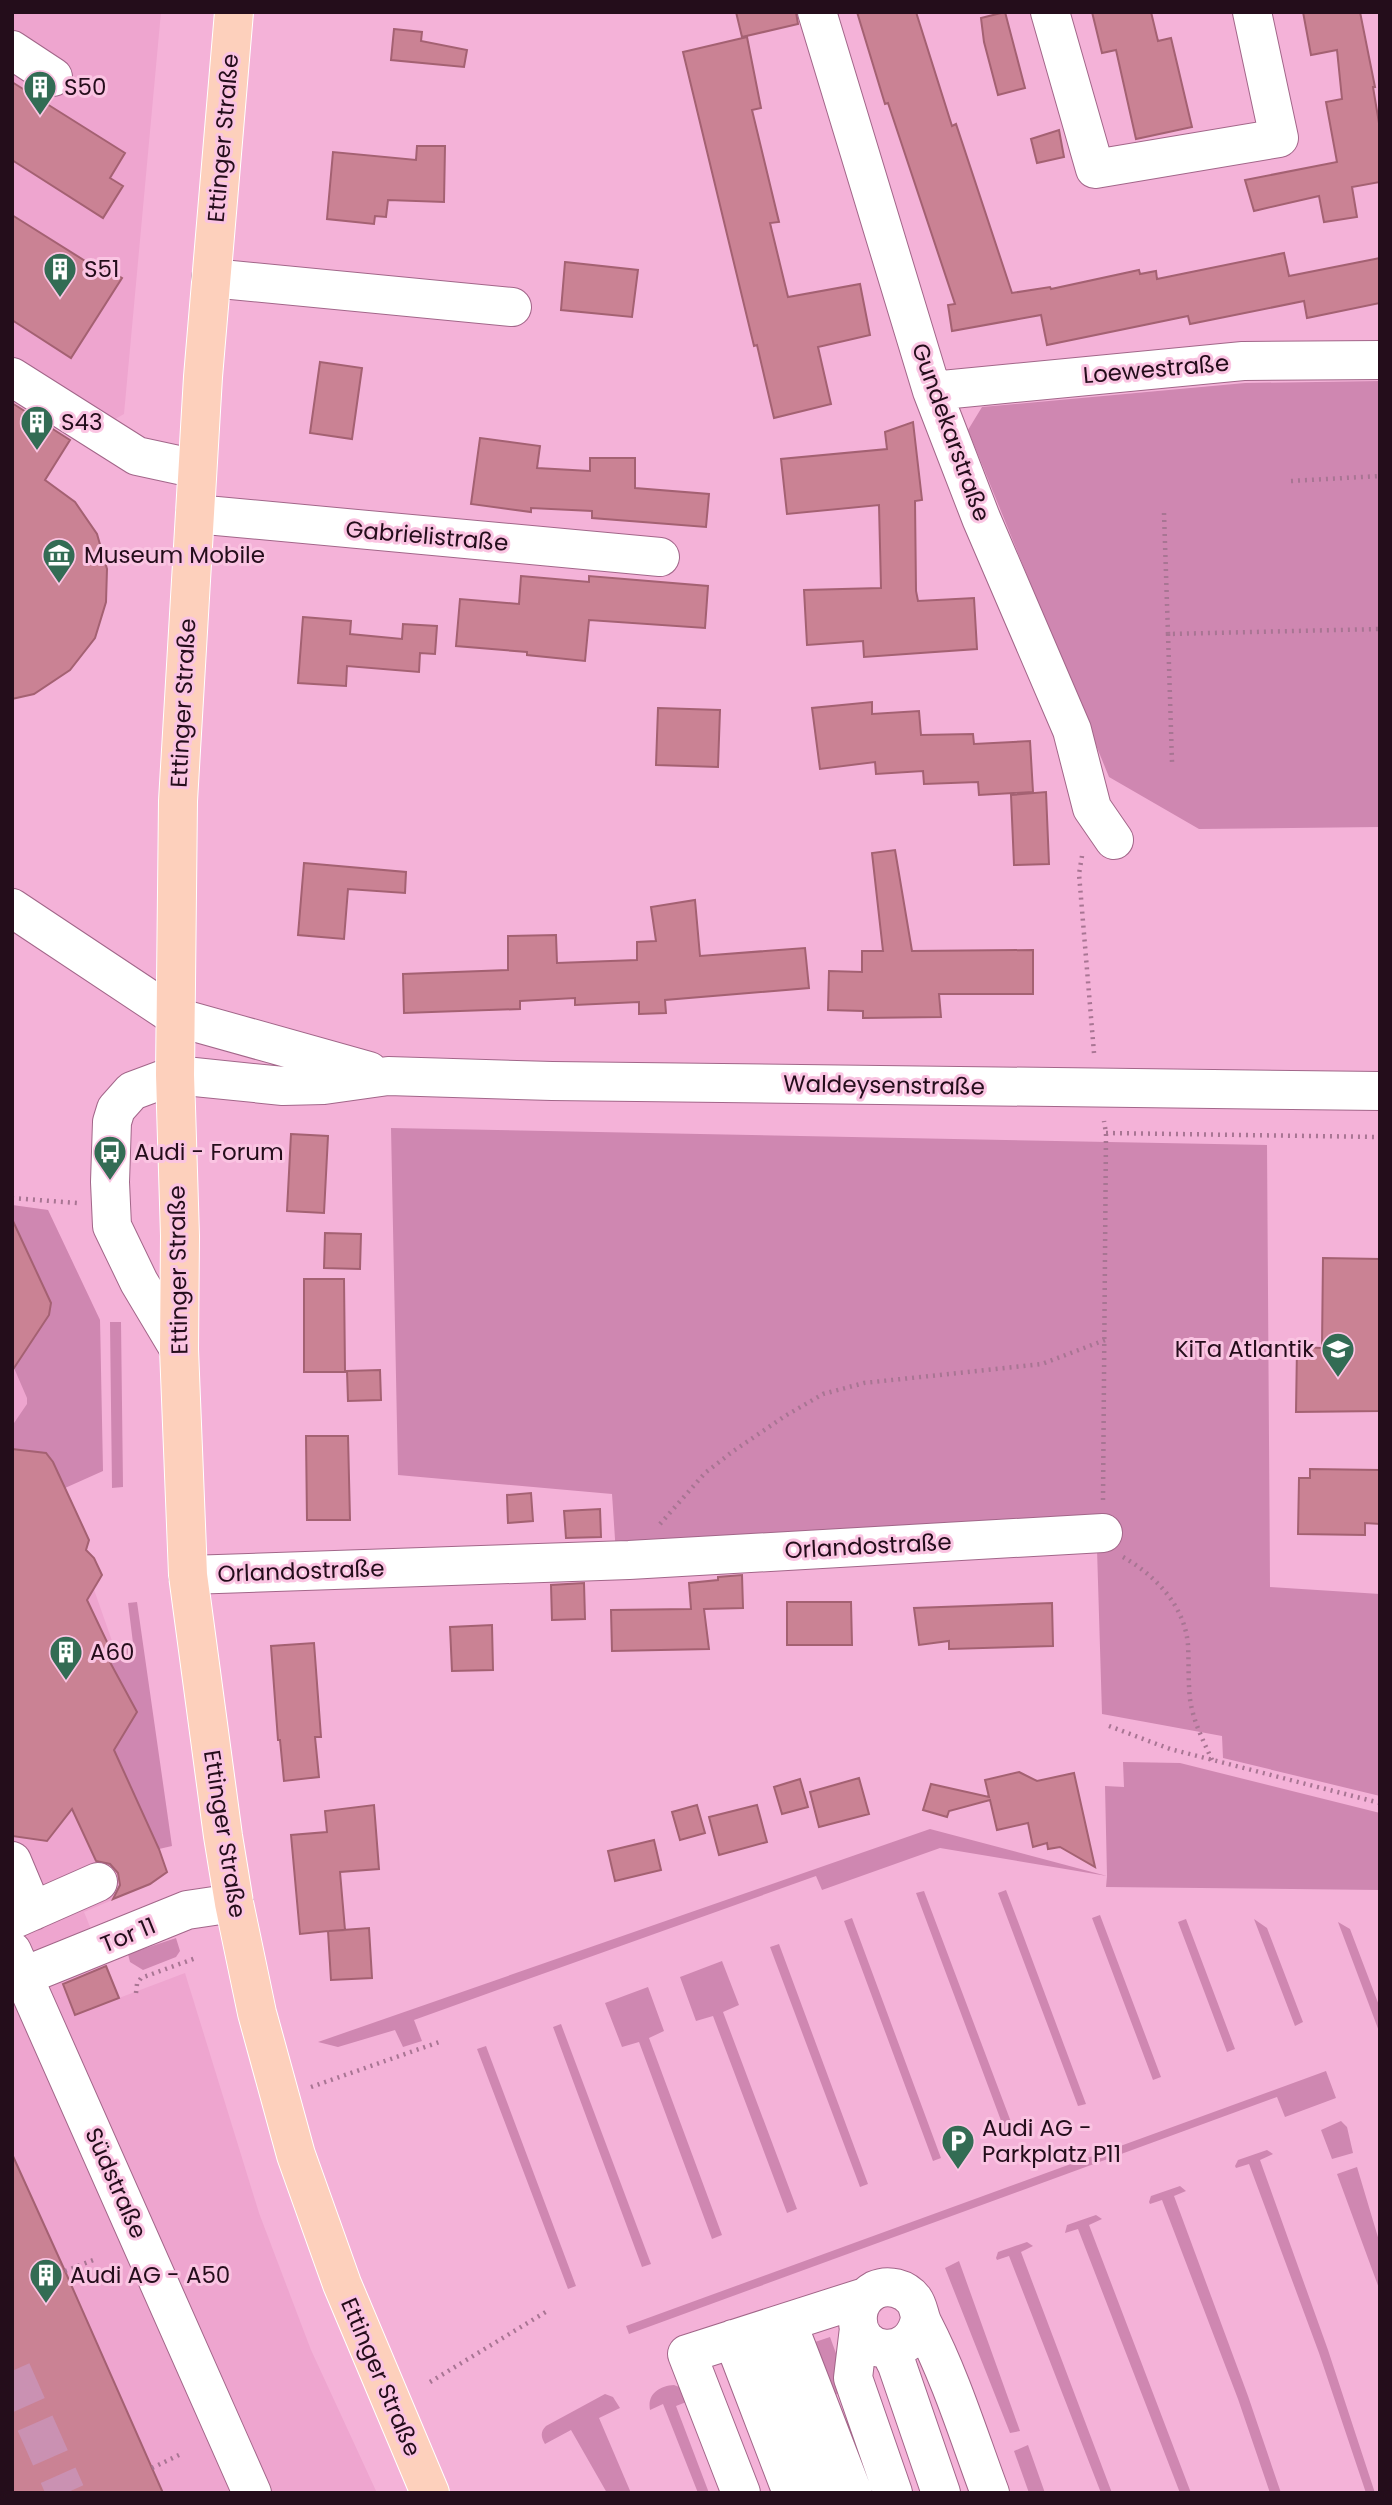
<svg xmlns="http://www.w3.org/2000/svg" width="1392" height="2505" viewBox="0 0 1392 2505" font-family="Poppins,sans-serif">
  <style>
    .built { fill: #eea5cf }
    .green { fill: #cf87b1 }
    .building { fill: #ca8294; stroke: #a46172; stroke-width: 2 }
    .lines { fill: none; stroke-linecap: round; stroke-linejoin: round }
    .minor-tunnel { stroke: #ca91b2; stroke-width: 38; stroke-dasharray: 38 19; stroke-linecap: butt }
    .minor-casing { stroke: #a26689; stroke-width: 40 }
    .major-casing { stroke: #fff; stroke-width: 40 }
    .path { stroke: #a87593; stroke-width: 4.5; stroke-dasharray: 2 5; stroke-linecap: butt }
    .minor { stroke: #fff; stroke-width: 38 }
    .major { stroke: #fdd0bc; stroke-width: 38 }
    .labels { text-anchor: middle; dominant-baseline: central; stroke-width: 6; stroke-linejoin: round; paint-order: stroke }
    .poi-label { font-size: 23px; fill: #240d1b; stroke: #fac4e2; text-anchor: start }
    .street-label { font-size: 23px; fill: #240d1b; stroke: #fac4e2 }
  </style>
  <rect width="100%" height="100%" fill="#f4b2d8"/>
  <!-- built -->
  <path class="built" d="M 12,12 L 161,12 L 124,414 L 110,422 L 12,359 Z
    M 12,1205 L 48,1210 L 100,1320 L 101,1395 L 46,1453 L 137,1712 L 159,1849 L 167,1872 L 150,1884 L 84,1912 L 119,1998 L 185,1973 L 259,2213 L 311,2350 L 377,2493 L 12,2493 Z"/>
  <!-- green -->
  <path class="green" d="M 1380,381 L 1380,827 L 1199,829 L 1109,777 L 968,430 L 982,407 L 1245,383 Z
    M 391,1128 L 1267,1145 L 1270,1587 L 1380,1594 L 1380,1796 L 1223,1758 L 1222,1736 L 1102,1714 L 1097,1549 L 617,1569 L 612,1494 L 398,1475 Z
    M 12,1205 L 48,1210 L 100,1320 L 103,1471 L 65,1488 L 53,1462 L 46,1453 L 12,1449 L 12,1426 L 27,1404 L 27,1398 L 14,1368 L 49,1315 L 51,1303 L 27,1250 L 12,1241 Z
    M 110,1322 L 121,1322 L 123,1487 L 112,1488 Z
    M 137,1602 L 172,1846 L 159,1849 L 114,1750 L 105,1653 L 108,1644 L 133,1643 L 128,1603 Z
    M 1123,1762 L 1180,1763 L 1380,1813 L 1380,1890 L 1106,1887 L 1107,1876 L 940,1848 L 822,1890 L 816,1876 L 414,2020 L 422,2041 L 403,2047 L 395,2030 L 338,2047 L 318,2042 L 930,1829 L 1107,1876 L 1105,1786 L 1124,1787 Z
    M 1006,1890 L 1014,1911 L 1086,2104 L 1078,2106 L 998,1893 Z
    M 924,1891 L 1014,2130 L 1006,2134 L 916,1893 Z
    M 1100,1915 L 1161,2077 L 1153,2080 L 1092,1918 Z
    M 852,1918 L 941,2158 L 933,2161 L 844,1921 Z
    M 1186,1919 L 1235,2049 L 1227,2052 L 1178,1922 Z
    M 1254,1919 L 1267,1928 L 1303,2022 L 1295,2026 Z
    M 1338,1922 L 1350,1929 L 1380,2008 L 1380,2034 Z
    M 176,1938 L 180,1951 L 176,1957 L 143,1970 L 130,1962 L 128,1954 Z
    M 779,1944 L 868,2184 L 860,2187 L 770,1947 Z
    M 722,1961 L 739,2005 L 723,2012 L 797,2209 L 787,2213 L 713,2016 L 696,2021 L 680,1977 Z
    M 648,1987 L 664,2031 L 649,2038 L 722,2235 L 712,2239 L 639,2042 L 622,2047 L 605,2003 Z
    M 561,2024 L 651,2264 L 642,2267 L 553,2027 Z
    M 486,2046 L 576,2286 L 568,2289 L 477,2049 Z
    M 1326,2071 L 1336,2098 L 1285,2117 L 1277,2097 L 629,2334 L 626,2326 Z
    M 1341,2121 L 1347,2127 L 1353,2153 L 1332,2159 L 1321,2130 Z
    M 1267,2150 L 1273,2154 L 1260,2160 L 1328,2350 L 1375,2493 L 1366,2493 L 1319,2353 L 1249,2164 L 1236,2168 L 1235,2166 L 1238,2160 Z
    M 1357,2167 L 1380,2244 L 1380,2291 L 1337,2174 Z
    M 1180,2186 L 1186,2191 L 1174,2196 L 1248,2396 L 1281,2493 L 1270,2493 L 1238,2399 L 1162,2200 L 1150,2204 L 1149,2202 L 1151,2196 Z
    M 1096,2215 L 1102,2219 L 1089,2225 L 1191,2493 L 1180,2493 L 1078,2229 L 1065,2233 L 1067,2225 Z
    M 1027,2242 L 1033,2246 L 1021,2252 L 1112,2493 L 1101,2493 L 1009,2256 L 997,2260 L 996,2258 L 998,2252 Z
    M 959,2261 L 1020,2431 L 1010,2433 L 945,2268 Z
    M 830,2337 L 849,2389 L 835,2395 L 872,2493 L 858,2493 L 812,2343 Z
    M 674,2385 L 679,2387 L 689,2401 L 676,2406 L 709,2493 L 698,2493 L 663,2404 L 650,2410 C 647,2394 659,2386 674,2385 Z
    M 605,2394 L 613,2397 L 620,2408 L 599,2418 L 631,2493 L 607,2493 L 571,2430 L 545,2444 C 541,2437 540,2432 546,2426 Z
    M 1028,2445 L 1045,2493 L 1029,2493 L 1014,2451 Z"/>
  <!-- building -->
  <path class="building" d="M 736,12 L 796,12 L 798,24 L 742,37 Z
    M 857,12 L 916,12 L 952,126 L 956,124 L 1012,293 L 1050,287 L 1051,289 L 1139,270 L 1140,274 L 1156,271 L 1157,279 L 1284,253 L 1289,276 L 1380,258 L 1380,303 L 1307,318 L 1304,301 L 1190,324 L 1188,316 L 1047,345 L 1041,315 L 952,331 L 948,305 L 955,304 L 888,103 L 885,104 Z
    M 1005,12 L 1025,88 L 998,95 L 984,42 L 981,18 Z
    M 1092,12 L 1151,12 L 1158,41 L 1171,38 L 1192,127 L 1136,139 L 1116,50 L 1102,53 Z
    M 1303,12 L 1360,12 L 1375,87 L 1373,87 L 1380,129 L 1380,182 L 1352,187 L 1357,217 L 1324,222 L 1319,196 L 1254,211 L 1245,180 L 1337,162 L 1326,102 L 1342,99 L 1337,50 L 1311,55 Z
    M 394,29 L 422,32 L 421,41 L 467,50 L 464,67 L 391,60 Z
    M 747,37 L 761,108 L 752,110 L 779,222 L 770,223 L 788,297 L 860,284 L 870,335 L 818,347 L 831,404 L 774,418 L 757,345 L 754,346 L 683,52 Z
    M 12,82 L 125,153 L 110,178 L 123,186 L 103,218 L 12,160 Z
    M 1059,130 L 1064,157 L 1037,163 L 1031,139 Z
    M 417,146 L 445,146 L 444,202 L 388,200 L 386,217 L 375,216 L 374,224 L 327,219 L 333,152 L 416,160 Z
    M 12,215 L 90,264 L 93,260 L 122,278 L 71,358 L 12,320 Z
    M 565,262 L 638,270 L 632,317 L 561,310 Z
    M 320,362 L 362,368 L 352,439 L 310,433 Z
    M 12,403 L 70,440 L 45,480 L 75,502 L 97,534 L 107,569 L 106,602 L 95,638 L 70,670 L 34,694 L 12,699 Z
    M 913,422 L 922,500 L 915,501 L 916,591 L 918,601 L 974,598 L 977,649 L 864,657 L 863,641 L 807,645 L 804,590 L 881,588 L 879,505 L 787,514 L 781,459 L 887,449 L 885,432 Z
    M 480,438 L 540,446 L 537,468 L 590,471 L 590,458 L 635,458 L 635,488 L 709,494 L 706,527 L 592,518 L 592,511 L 531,508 L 531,512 L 471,504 Z
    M 521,576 L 589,582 L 589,576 L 708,586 L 705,628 L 589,620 L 585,661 L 527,655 L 527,652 L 456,646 L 460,599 L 519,604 Z
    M 303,617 L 351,621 L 350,634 L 402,639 L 403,624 L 437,626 L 435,654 L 420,653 L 419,672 L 347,666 L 346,686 L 298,683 Z
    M 872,702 L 872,714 L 919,711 L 921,735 L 973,734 L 974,744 L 1030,741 L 1033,792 L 979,795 L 978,782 L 924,784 L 923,771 L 876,774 L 875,762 L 820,769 L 812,708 Z
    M 658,708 L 720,710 L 718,767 L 656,765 Z
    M 1046,792 L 1049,864 L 1014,865 L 1011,795 Z
    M 895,850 L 912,951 L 1033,950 L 1033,994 L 939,994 L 941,1017 L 863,1018 L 863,1011 L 828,1010 L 829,971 L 862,972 L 862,951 L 883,951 L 872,853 Z
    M 304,863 L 406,872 L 405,893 L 348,889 L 344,939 L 298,935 Z
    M 695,900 L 700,956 L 805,948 L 809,988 L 665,1000 L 666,1013 L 639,1014 L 639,1002 L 575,1005 L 575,998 L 520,1001 L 520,1009 L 404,1013 L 403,974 L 508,970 L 508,936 L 556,935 L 557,963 L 637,960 L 637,942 L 656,941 L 651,907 Z
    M 291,1134 L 328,1136 L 324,1213 L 287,1211 Z
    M 12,1219 L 51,1303 L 49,1315 L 12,1371 Z
    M 325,1233 L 361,1234 L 360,1269 L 324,1268 Z
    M 1323,1258 L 1380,1259 L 1380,1411 L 1296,1412 L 1297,1347 L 1322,1348 Z
    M 304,1279 L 344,1279 L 345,1372 L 304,1372 Z
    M 380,1370 L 381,1400 L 348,1401 L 347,1371 Z
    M 306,1436 L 348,1436 L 350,1520 L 307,1520 Z
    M 12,1449 L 46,1453 L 53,1462 L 89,1540 L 86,1550 L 94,1558 L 102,1575 L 87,1600 L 108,1644 L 105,1653 L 137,1712 L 114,1750 L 159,1849 L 167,1872 L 150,1884 L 113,1899 L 120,1885 L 118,1873 L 110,1864 L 96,1861 L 72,1809 L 47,1841 L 12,1836 Z
    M 1310,1469 L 1380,1470 L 1380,1524 L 1365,1523 L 1365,1535 L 1298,1534 L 1299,1478 L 1310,1478 Z
    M 531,1493 L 533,1521 L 508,1523 L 507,1495 Z
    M 600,1509 L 601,1537 L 566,1538 L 564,1511 Z
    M 742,1575 L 743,1608 L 704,1609 L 709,1649 L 612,1651 L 611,1610 L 691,1609 L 689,1583 L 718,1580 L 718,1577 Z
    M 584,1583 L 585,1619 L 552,1620 L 551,1585 Z
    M 787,1602 L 851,1602 L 852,1645 L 787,1645 Z
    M 1052,1603 L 1053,1646 L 949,1649 L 949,1641 L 919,1645 L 914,1608 Z
    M 492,1625 L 493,1670 L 452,1671 L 450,1627 Z
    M 314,1643 L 321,1737 L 315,1737 L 319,1777 L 284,1781 L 280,1740 L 278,1740 L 271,1646 Z
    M 1019,1772 L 1037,1781 L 1074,1773 L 1095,1867 L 1060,1847 L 1048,1849 L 1047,1843 L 1033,1847 L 1028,1823 L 997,1830 L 990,1800 L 949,1811 L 947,1817 L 923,1810 L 931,1784 L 989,1797 L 985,1780 Z
    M 859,1778 L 869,1814 L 819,1827 L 810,1792 Z
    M 800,1779 L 808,1807 L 782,1814 L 774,1787 Z
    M 374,1805 L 379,1869 L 340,1872 L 345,1930 L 329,1931 L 369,1928 L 372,1978 L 331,1980 L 328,1931 L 300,1934 L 291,1835 L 327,1832 L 325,1811 Z
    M 697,1805 L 705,1833 L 680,1840 L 672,1812 Z
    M 757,1805 L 767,1842 L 719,1855 L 709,1817 Z
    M 654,1840 L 661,1870 L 615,1881 L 608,1851 Z
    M 106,1966 L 119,1998 L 75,2015 L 63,1984 Z
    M 12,2154 L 65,2271 L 163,2493 L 12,2493 Z"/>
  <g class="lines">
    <!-- minor-tunnel -->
    <path class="minor-tunnel" d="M 12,2371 L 66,2493"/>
    <defs>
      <path id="minor" d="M 817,12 L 932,391 L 981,518 L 1072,730 L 1092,808 L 1114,840
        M 1050,12 L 1095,169 L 1279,138 L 1252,12
        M 12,50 L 53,77
        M 211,278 L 512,307
        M 12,377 L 137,456 L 197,469
        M 932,391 L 1243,361 L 1380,360
        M 195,514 L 660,557
        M 12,908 L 176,1017 L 369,1071
        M 179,1349 L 139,1282 L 112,1226 L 110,1182 L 112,1122 L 116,1109 L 132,1091 L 175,1075 L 283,1086 L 324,1085 L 388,1076 L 552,1081 L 1380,1091
        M 188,1575 L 629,1560 L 1103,1533
        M 12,1861 L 33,1911
        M 12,1920 L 98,1882
        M 12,1951 L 252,2493
        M 24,1976 L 187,1910 L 234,1903
        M 920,2318 C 913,2363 854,2356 858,2315 C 859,2304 866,2295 875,2290 C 888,2284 905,2288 914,2300 C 919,2307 919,2316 923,2324 C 951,2378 969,2437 990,2493
        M 787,2322 L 853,2493
        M 859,2328 L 853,2378 L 893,2493
        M 762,2330 L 823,2493
        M 733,2339 L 792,2493
        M 889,2349 L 897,2365 L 941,2493
        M 741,2493 L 687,2354 L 865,2297"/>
      <path id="major" d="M 234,12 L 203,377 L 178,801 L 175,1075 L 180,1236 L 179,1349 L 188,1575 L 223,1836 L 234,1903 L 257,2013 L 296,2155 L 342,2284 L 430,2493"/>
    </defs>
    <!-- minor casing -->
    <use href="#minor" class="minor-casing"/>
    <!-- major casing -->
    <use href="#major" class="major-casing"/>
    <!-- path -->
    <path class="path" d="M 1291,481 L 1380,476
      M 1164,513 L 1168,634 L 1380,629
      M 1168,634 L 1172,762
      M 1082,856 L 1079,874 L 1094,1053
      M 1106,1133 L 1380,1137
      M 12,1198 L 77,1203
      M 1103,1500 L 1106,1133 L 1104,1121
      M 660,1524 L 705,1473 L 732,1452 L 785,1416 L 823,1394 L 864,1383 L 1042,1364 L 1105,1340
      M 1123,1557 C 1155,1575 1185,1606 1188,1645 C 1189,1663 1188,1681 1190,1699 C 1193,1721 1203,1740 1212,1760
      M 1109,1726 L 1170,1749 L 1380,1803
      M 136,1993 L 137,1984 L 141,1978 L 196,1958
      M 311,2087 L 442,2041
      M 65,2271 L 96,2259
      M 430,2382 L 549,2310
      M 152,2468 L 183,2453"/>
    <!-- minor -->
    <use href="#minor" class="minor"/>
    <!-- major -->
    <use href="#major" class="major"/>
  </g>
  <!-- icons -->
  <defs>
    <symbol id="building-pin" viewBox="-11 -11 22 30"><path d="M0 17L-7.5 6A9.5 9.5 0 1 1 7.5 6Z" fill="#336c54" stroke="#fac4e2"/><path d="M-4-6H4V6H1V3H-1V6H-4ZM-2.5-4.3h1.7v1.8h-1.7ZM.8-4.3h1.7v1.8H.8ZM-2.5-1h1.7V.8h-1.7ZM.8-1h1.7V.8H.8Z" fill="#fff"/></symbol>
    <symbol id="museum-pin" viewBox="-11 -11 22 30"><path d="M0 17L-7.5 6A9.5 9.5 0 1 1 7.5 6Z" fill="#336c54" stroke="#fac4e2"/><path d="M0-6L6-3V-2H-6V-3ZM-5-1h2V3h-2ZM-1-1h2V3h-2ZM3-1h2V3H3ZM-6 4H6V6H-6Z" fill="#fff"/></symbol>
    <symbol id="bus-pin" viewBox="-11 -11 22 30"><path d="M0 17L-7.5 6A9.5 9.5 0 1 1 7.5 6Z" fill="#336c54" stroke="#fac4e2"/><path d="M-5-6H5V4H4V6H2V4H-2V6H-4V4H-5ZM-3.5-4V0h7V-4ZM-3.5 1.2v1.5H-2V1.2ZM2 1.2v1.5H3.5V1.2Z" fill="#fff"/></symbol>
    <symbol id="school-pin" viewBox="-11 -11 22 30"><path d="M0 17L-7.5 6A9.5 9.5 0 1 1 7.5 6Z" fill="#336c54" stroke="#fac4e2"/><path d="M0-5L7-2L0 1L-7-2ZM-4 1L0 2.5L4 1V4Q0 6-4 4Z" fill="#fff"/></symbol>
    <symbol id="parking-pin" viewBox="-11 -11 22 30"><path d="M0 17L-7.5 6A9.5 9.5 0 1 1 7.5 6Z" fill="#336c54" stroke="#fac4e2"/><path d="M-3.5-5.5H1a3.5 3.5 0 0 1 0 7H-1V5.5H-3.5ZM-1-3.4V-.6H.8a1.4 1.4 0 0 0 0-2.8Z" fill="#fff"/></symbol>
  </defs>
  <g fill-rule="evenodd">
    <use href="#building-pin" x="21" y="68" width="38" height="52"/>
    <use href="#building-pin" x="41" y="250" width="38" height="52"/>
    <use href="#building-pin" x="18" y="403" width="38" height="52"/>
    <use href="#museum-pin" x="40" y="536" width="38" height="52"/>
    <use href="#bus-pin" x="91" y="1133" width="38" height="52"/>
    <use href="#school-pin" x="1319" y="1330" width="38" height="52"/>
    <use href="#building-pin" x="47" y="1633" width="38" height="52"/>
    <use href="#parking-pin" x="939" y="2122" width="38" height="52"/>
    <use href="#building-pin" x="27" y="2256" width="38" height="52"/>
  </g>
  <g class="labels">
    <!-- poi labels -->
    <g class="poi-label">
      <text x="64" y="87">S50</text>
      <text x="84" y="269">S51</text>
      <text x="61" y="422">S43</text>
      <text x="84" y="555">Museum Mobile</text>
      <text x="134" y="1152">Audi - Forum</text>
      <text x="1314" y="1349" text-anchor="end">KiTa Atlantik</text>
      <text x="90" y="1652">A60</text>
      <text x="982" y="2128">Audi AG -<tspan x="982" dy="26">Parkplatz P11</tspan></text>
      <text x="70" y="2275">Audi AG - A50</text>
    </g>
    <!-- street labels -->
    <g class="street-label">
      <text transform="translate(223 138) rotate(-85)">Ettinger Straße</text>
      <text transform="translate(1156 369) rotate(-5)">Loewestraße</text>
      <text transform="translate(951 432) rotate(70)">Gundekarstraße</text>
      <text transform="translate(427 536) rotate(5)">Gabrielistraße</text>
      <text transform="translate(183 703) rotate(-87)">Ettinger Straße</text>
      <text transform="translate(884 1085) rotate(1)">Waldeysenstraße</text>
      <text transform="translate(178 1270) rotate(-91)">Ettinger Straße</text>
      <text transform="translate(868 1546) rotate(-3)">Orlandostraße</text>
      <text transform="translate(301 1571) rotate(-2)">Orlandostraße</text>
      <text transform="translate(225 1834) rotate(81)">Ettinger Straße</text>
      <text transform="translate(128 1935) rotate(-22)">Tor 11</text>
      <text transform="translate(116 2183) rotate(66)">Südstraße</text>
      <text transform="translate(381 2377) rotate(67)">Ettinger Straße</text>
    </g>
  </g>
  <!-- border -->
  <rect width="1392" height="2505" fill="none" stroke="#240d1b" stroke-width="28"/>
</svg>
